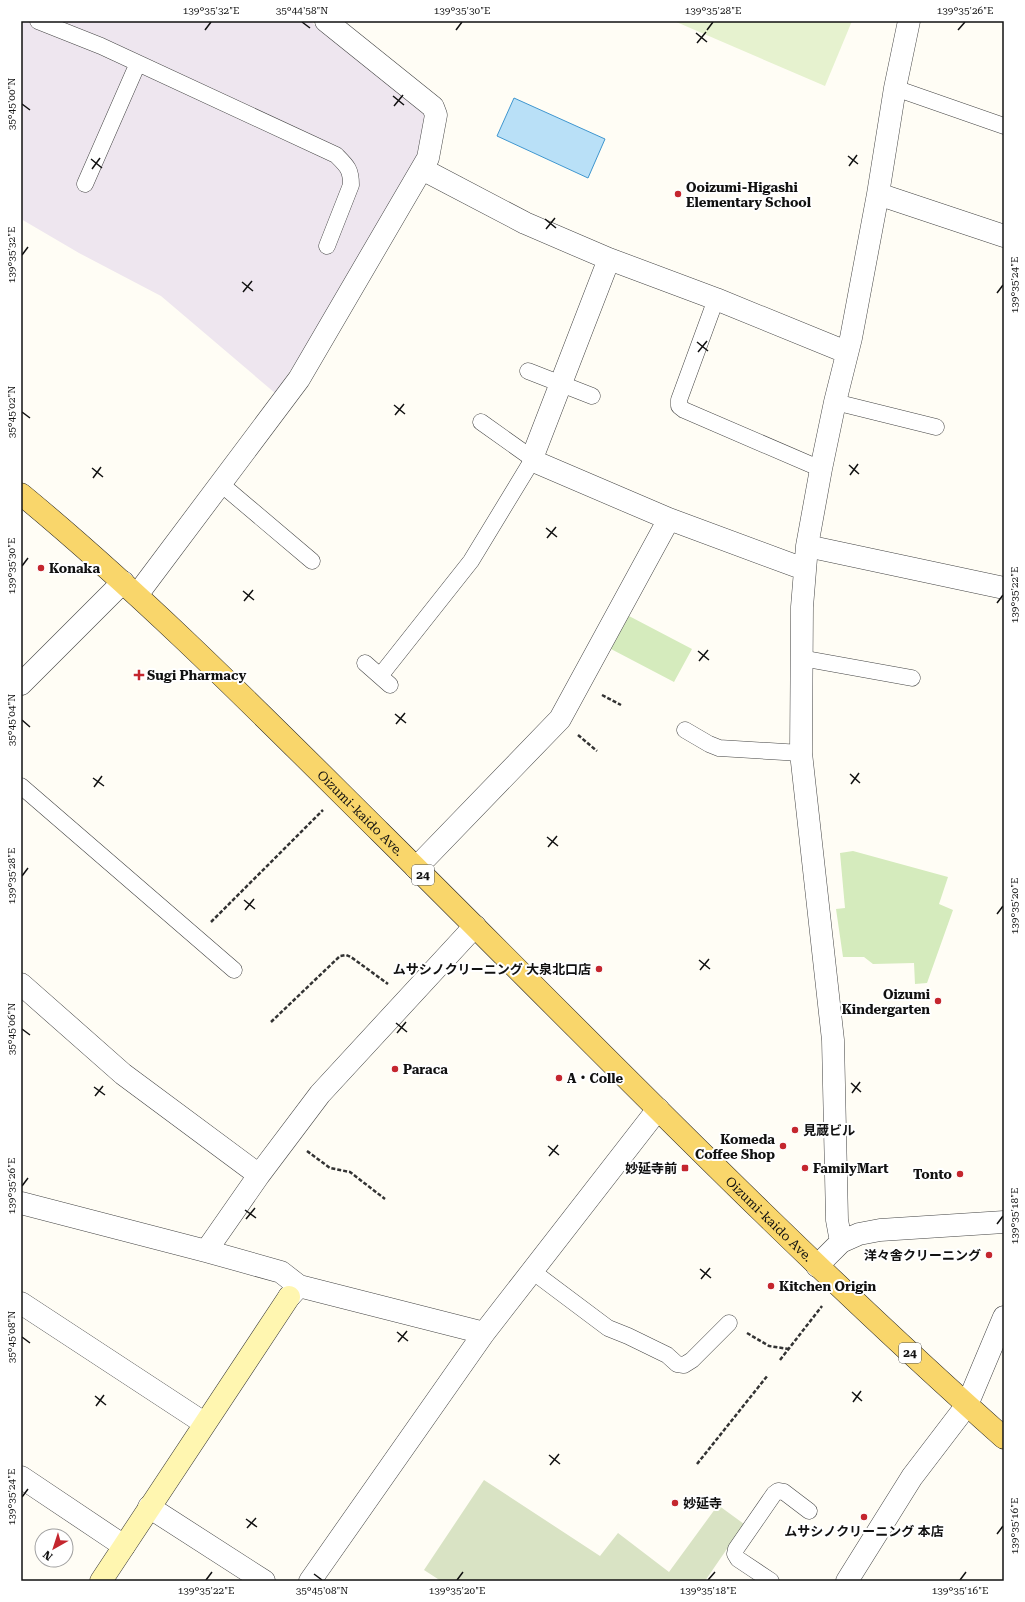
<svg xmlns="http://www.w3.org/2000/svg" width="1025" height="1602" viewBox="0 0 1025 1602" font-family="'Roboto Serif','Noto Sans JP',serif">
  <style>
    .industrial { fill: #eee6ef }
    .green { fill: #d5ebbd }
    .cemetery { fill: #d9e3c4 }
    .pitch { fill: #e6f2cf }
    .water { fill: #b9e0f7; stroke: #3f96cf }
    .lines { fill: none; stroke-linecap: round; stroke-linejoin: round }
    .lane-casing { stroke: #444; stroke-width: 17 }
    .street-casing { stroke: #444; stroke-width: 23 }
    .secondary-casing { stroke: #333; stroke-width: 23 }
    .primary-casing { stroke: #222; stroke-width: 23 }
    .path { stroke: #333; stroke-width: 2.5; stroke-dasharray: 4 2; stroke-linecap: butt }
    .lane { stroke: #fff; stroke-width: 16 }
    .street { stroke: #fff; stroke-width: 22 }
    .secondary { stroke: #fff6b0; stroke-width: 22 }
    .primary { stroke: #f9d66b; stroke-width: 22 }
    .ticks { fill: none; stroke: #111; stroke-width: 1.5 }
    .poi-dot { fill: #c4262e; stroke: #fff; stroke-width: 1.5 }
    .labels { text-anchor: middle; dominant-baseline: central; stroke-width: 4; stroke-linejoin: round; paint-order: stroke }
    .shield { fill: #fff; stroke: #585858; stroke-width: 1 }
    .shield-label { font-size: 12px; font-weight: bold; fill: #111 }
    .poi-label { font-size: 13px; font-weight: bold; fill: #111; stroke: #fff; text-anchor: start }
    .street-label { font-size: 13px; fill: #111; stroke: #fff }
    .neatline { fill: none; stroke: #111; stroke-width: 1.5 }
    .ticks-label { font-size: 10px; text-anchor: middle; fill: #111 }
  </style>
  <rect width="100%" height="100%" fill="#fffdf5"/>
  <!-- industrial -->
  <path class="industrial" d="M 21,21 L 310,21 L 425,115 L 417,157 L 299,358 L 275,393 L 161,296 L 79,253 L 21,219 Z"/>
  <!-- green -->
  <path class="green" d="M 629,616 L 692,649 L 674,682 L 611,649 Z
    M 853,851 L 948,877 L 939,904 L 953,910 L 927,983 L 915,984 L 914,963 L 873,964 L 864,957 L 843,957 L 836,909 L 845,908 L 840,853 Z"/>
  <!-- cemetery -->
  <path class="cemetery" d="M 484,1480 L 600,1556 L 618,1533 L 669,1572 L 718,1505 L 744,1524 L 705,1581 L 441,1581 L 424,1570 Z"/>
  <!-- pitch -->
  <path class="pitch" d="M 674,21 L 852,21 L 825,86 Z"/>
  <!-- water -->
  <path class="water" d="M 514,98 L 605,139 L 588,178 L 497,136 Z"/>
  <g class="lines">
    <defs>
      <path id="lane" d="M 38,21 L 101,46 L 336,155 C 347,166 351,169 351,185 L 327,246
        M 895,88 L 1004,126
        M 85,184 L 138,63
        M 716,299 L 679,400 L 679,406 L 684,410 L 821,469
        M 528,371 L 592,396
        M 835,402 L 936,427
        M 221,484 L 312,561
        M 801,658 L 912,678
        M 365,663 L 390,685
        M 380,676 L 471,561 L 533,459 L 481,422
        M 685,730 L 709,744 L 719,748 L 801,753
        M 21,786 L 234,970
        M 532,1271 L 608,1328 L 628,1336 L 667,1355 L 677,1364 L 684,1365 L 692,1360 L 729,1323
        M 771,1581 L 738,1559 L 735,1554 L 736,1549 L 774,1494 L 778,1491 L 784,1492 L 809,1511"/>
      <path id="street" d="M 422,169 L 525,223 L 609,259 L 716,299 L 846,352
        M 878,194 L 1004,236
        M 609,259 L 534,453 L 533,459 L 538,463 L 669,519
        M 807,546 L 1004,588
        M 137,595 L 299,379 L 428,158 L 436,115 L 433,107 L 326,21
        M 21,684 L 123,582
        M 416,868 L 560,719 L 669,519 L 804,569
        M 21,984 L 123,1074 L 259,1175
        M 21,1203 L 206,1251 L 281,1272 L 299,1286
        M 841,1242 L 837,1220 L 833,1040 L 801,753 L 802,607 L 807,546 L 821,469 L 835,402 L 851,338 L 878,194 L 895,88 L 909,21
        M 206,1251 L 259,1175 L 320,1094 L 475,926
        M 817,1266 L 841,1242 L 859,1234 L 880,1230 L 1004,1222
        M 289,1297 L 299,1286 L 484,1333
        M 21,1303 L 204,1423
        M 21,1477 L 124,1546
        M 149,1507 L 264,1581
        M 310,1581 L 484,1333 L 658,1109
        M 847,1581 L 912,1477 L 967,1405 L 1004,1317"/>
      <path id="secondary" d="M 101,1581 L 289,1297"/>
      <g id="primary">
        <path id="s1" d="M 21,494 C 148,599 263,716 380,832 C 586,1036 787,1245 1004,1438"/>
      </g>
    </defs>
    <!-- lane casing -->
    <use href="#lane" class="lane-casing"/>
    <!-- street casing -->
    <use href="#street" class="street-casing"/>
    <!-- secondary casing -->
    <use href="#secondary" class="secondary-casing"/>
    <!-- primary casing -->
    <use href="#primary" class="primary-casing"/>
    <!-- path -->
    <path class="path" d="M 602,695 L 621,705
      M 578,735 L 597,751
      M 211,922 L 323,810
      M 271,1022 L 340,956 L 346,955 L 351,957 L 388,984
      M 307,1151 L 330,1168 L 350,1172 L 385,1199
      M 747,1333 L 769,1346 L 789,1349
      M 780,1360 L 822,1306
      M 697,1464 L 768,1375"/>
    <!-- lane -->
    <use href="#lane" class="lane"/>
    <!-- street -->
    <use href="#street" class="street"/>
    <!-- secondary -->
    <use href="#secondary" class="secondary"/>
    <!-- primary -->
    <use href="#primary" class="primary"/>
  </g>
  <!-- ticks -->
  <path class="ticks" d="M 302,22 L 310,28M 205,30 L 211,22M 456,30 L 462,22M 707,30 L 713,22M 958,30 L 965,22M 696,33 L 707,42M 697,43 L 706,32M 393,96 L 404,105M 22,104 L 30,110M 394,106 L 403,95M 848,156 L 858,164M 91,159 L 102,168M 849,166 L 857,155M 92,169 L 100,158M 545,219 L 556,228M 546,229 L 555,218M 22,255 L 28,247M 242,282 L 253,291M 243,292 L 252,281M 997,293 L 1003,285M 697,342 L 708,351M 698,352 L 707,341M 394,405 L 405,414M 22,412 L 30,418M 395,415 L 404,404M 849,465 L 859,474M 92,468 L 103,477M 850,475 L 858,464M 93,478 L 101,467M 546,528 L 557,537M 547,538 L 556,527M 22,566 L 28,558M 243,591 L 254,600M 244,601 L 253,590M 997,603 L 1003,595M 698,651 L 709,660M 699,661 L 708,650M 395,714 L 406,723M 22,720 L 30,727M 396,724 L 405,713M 850,774 L 860,783M 93,778 L 104,786M 851,784 L 859,773M 94,787 L 102,776M 547,837 L 558,846M 548,847 L 557,836M 22,876 L 28,868M 244,900 L 255,909M 245,910 L 254,899M 997,914 L 1003,906M 699,960 L 710,969M 700,970 L 709,959M 396,1023 L 407,1032M 22,1029 L 30,1035M 397,1033 L 406,1022M 851,1083 L 861,1092M 94,1087 L 105,1095M 852,1093 L 860,1082M 95,1096 L 103,1086M 548,1146 L 559,1155M 549,1156 L 558,1145M 22,1186 L 28,1178M 245,1210 L 256,1218M 246,1219 L 255,1208M 997,1224 L 1003,1216M 700,1269 L 711,1278M 701,1279 L 710,1268M 397,1332 L 408,1341M 22,1337 L 30,1343M 398,1342 L 407,1331M 852,1392 L 862,1401M 95,1396 L 106,1405M 853,1402 L 861,1391M 96,1406 L 104,1395M 549,1455 L 560,1464M 550,1465 L 559,1454M 22,1497 L 28,1489M 246,1519 L 257,1527M 247,1528 L 256,1518M 997,1534 L 1003,1526M 314,1574 L 322,1580M 206,1580 L 212,1572M 457,1580 L 463,1572M 708,1580 L 715,1572M 960,1580 L 966,1572"/>
  <!-- markers -->
  <g class="poi-dot">
    <circle cx="678" cy="194" r="4"/>
    <circle cx="41" cy="568" r="4"/>
    <path d="M137 669h4v4h4v4h-4v4h-4v-4h-4v-4h4z"/>
    <circle cx="599" cy="969" r="4"/>
    <circle cx="938" cy="1001" r="4"/>
    <circle cx="395" cy="1069" r="4"/>
    <circle cx="559" cy="1078" r="4"/>
    <circle cx="795" cy="1130" r="4"/>
    <circle cx="783" cy="1146" r="4"/>
    <rect x="681" y="1164" width="8" height="8" rx="2"/>
    <circle cx="805" cy="1168" r="4"/>
    <circle cx="960" cy="1174" r="4"/>
    <circle cx="989" cy="1255" r="4"/>
    <circle cx="771" cy="1286" r="4"/>
    <circle cx="675" cy="1503" r="4"/>
    <circle cx="864" cy="1517" r="4"/>
  </g>
  <g class="labels">
    <!-- shield labels -->
    <g class="shield">
      <rect x="412" y="865" width="22" height="20" rx="3"/>
      <rect x="899" y="1343" width="22" height="20" rx="3"/>
    </g>
    <g class="shield-label">
      <text x="423" y="875">24</text>
      <text x="910" y="1353">24</text>
    </g>
    <!-- poi labels -->
    <g class="poi-label">
      <text x="686" y="187">Ooizumi-Higashi<tspan x="686" dy="15">Elementary School</tspan></text>
      <text x="49" y="568">Konaka</text>
      <text x="147" y="675">Sugi Pharmacy</text>
      <text x="591" y="969" text-anchor="end">ムサシノクリーニング 大泉北口店</text>
      <text x="930" y="994" text-anchor="end">Oizumi<tspan x="930" dy="15">Kindergarten</tspan></text>
      <text x="403" y="1069">Paraca</text>
      <text x="567" y="1078">A・Colle</text>
      <text x="803" y="1130">見蔵ビル</text>
      <text x="775" y="1139" text-anchor="end">Komeda<tspan x="775" dy="15">Coffee Shop</tspan></text>
      <text x="677" y="1168" text-anchor="end">妙延寺前</text>
      <text x="813" y="1168">FamilyMart</text>
      <text x="952" y="1174" text-anchor="end">Tonto</text>
      <text x="981" y="1255" text-anchor="end">洋々舎クリーニング</text>
      <text x="779" y="1286">Kitchen Origin</text>
      <text x="683" y="1503">妙延寺</text>
      <text x="864" y="1531" text-anchor="middle">ムサシノクリーニング 本店</text>
    </g>
    <!-- street labels -->
    <g class="street-label">
      <text stroke="none"><textPath href="#s1" startOffset="466">Oizumi-kaido Ave.</textPath></text>
      <text stroke="none"><textPath href="#s1" startOffset="1042">Oizumi-kaido Ave.</textPath></text>
    </g>
  </g>
  <!-- border -->
  <rect width="1025" height="1602" fill="none" stroke="#ffffff" stroke-width="44"/>
  <!-- north arrow -->
  <g transform="translate(54 1548) rotate(219)"><circle r="19" fill="#ffffff" stroke="#a0a0a0"/>
  <path d="M0-3L7 15L0 10L-7 15Z" fill="#c4262e"/>
  <text y="-6" font-size="11" font-weight="bold" text-anchor="middle" fill="#111111">N</text>
  </g>
  <rect x="22" y="22" width="981" height="1558" class="neatline"/>
  <g class="ticks-label">
    <text x="211" y="14">139°35'32"E</text>
    <text x="302" y="14">35°44'58"N</text>
    <text x="462" y="14">139°35'30"E</text>
    <text x="713" y="14">139°35'28"E</text>
    <text x="965" y="14">139°35'26"E</text>
    <text transform="translate(11 104) rotate(-90)" y="4">35°45'00"N</text>
    <text transform="translate(11 255) rotate(-90)" y="4">139°35'32"E</text>
    <text transform="translate(1014 285) rotate(-90)" y="4">139°35'24"E</text>
    <text transform="translate(11 412) rotate(-90)" y="4">35°45'02"N</text>
    <text transform="translate(11 566) rotate(-90)" y="4">139°35'30"E</text>
    <text transform="translate(1014 595) rotate(-90)" y="4">139°35'22"E</text>
    <text transform="translate(11 720) rotate(-90)" y="4">35°45'04"N</text>
    <text transform="translate(11 876) rotate(-90)" y="4">139°35'28"E</text>
    <text transform="translate(1014 906) rotate(-90)" y="4">139°35'20"E</text>
    <text transform="translate(11 1029) rotate(-90)" y="4">35°45'06"N</text>
    <text transform="translate(11 1186) rotate(-90)" y="4">139°35'26"E</text>
    <text transform="translate(1014 1216) rotate(-90)" y="4">139°35'18"E</text>
    <text transform="translate(11 1337) rotate(-90)" y="4">35°45'08"N</text>
    <text transform="translate(11 1497) rotate(-90)" y="4">139°35'24"E</text>
    <text transform="translate(1014 1526) rotate(-90)" y="4">139°35'16"E</text>
    <text x="206" y="1594">139°35'22"E</text>
    <text x="322" y="1594">35°45'08"N</text>
    <text x="457" y="1594">139°35'20"E</text>
    <text x="708" y="1594">139°35'18"E</text>
    <text x="960" y="1594">139°35'16"E</text>
  </g>
</svg>
